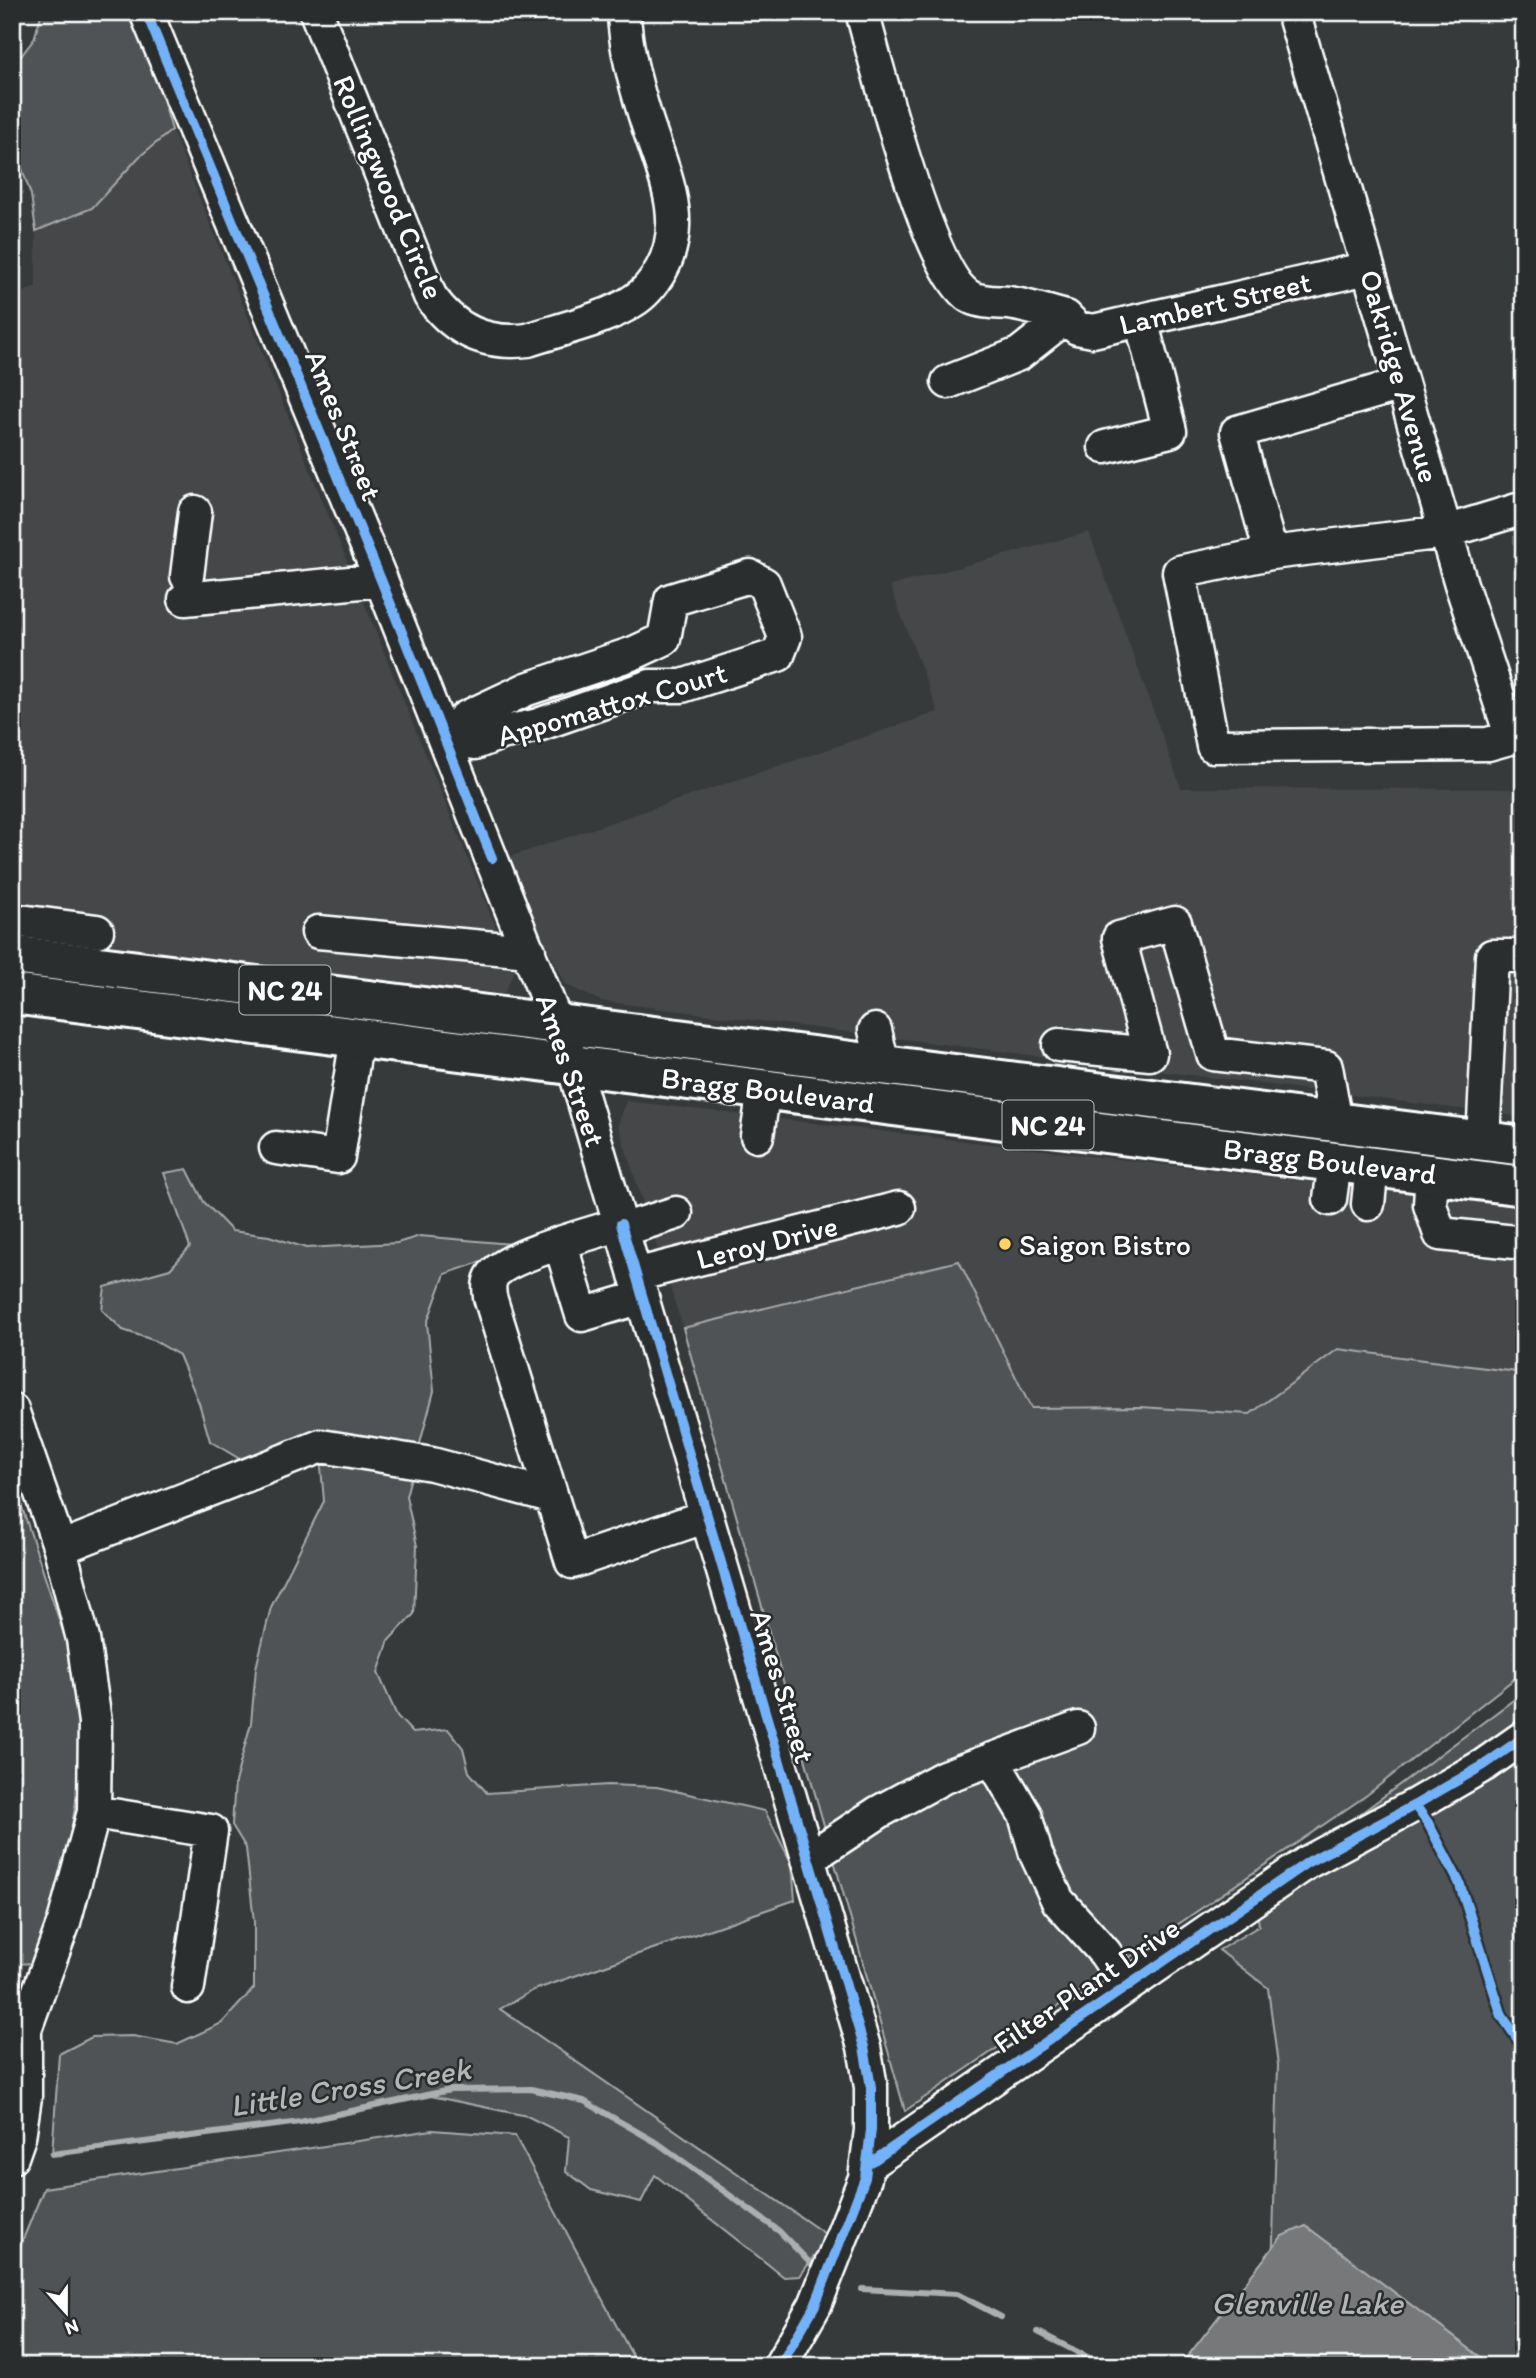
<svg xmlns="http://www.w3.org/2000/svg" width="1536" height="2378" viewBox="0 0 1536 2378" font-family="Itim,sans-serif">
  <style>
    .built { fill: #444748 }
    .green { fill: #505354; stroke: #a8a9aa; stroke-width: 2 }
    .water { fill: #767879; stroke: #adaeaf; stroke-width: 2 }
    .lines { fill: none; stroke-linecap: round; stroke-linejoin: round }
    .stream { stroke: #adaeaf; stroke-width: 6 }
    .minor-casing { stroke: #fff; stroke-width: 37 }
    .major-casing { stroke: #fff; stroke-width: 44 }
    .minor { stroke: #2a2d2e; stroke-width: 32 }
    .major { stroke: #2a2d2e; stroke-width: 38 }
    .cycleway-casing { stroke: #2a2d2e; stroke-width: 15 }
    .cycleway { stroke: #73b2f8; stroke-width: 10 }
    .poi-dot { fill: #ffd166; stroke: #2a2d2e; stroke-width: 2.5 }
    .labels { text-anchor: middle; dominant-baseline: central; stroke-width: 5; stroke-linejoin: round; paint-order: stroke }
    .shield { fill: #2a2d2e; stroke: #bfc0c0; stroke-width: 2 }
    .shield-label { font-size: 28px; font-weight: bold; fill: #fff }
    .street-label { font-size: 30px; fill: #fff; stroke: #2a2d2e }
    .poi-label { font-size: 30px; fill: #fff; stroke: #2a2d2e; text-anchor: start }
    .water-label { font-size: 32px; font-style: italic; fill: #b4b5b5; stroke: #2a2d2e }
  </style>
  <rect width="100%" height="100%" fill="#373a3b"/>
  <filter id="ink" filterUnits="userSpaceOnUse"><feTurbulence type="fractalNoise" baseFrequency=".0143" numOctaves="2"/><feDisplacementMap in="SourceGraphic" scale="14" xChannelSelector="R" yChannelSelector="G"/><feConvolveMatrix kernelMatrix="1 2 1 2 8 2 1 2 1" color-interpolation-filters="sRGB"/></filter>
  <g filter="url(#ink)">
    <!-- built -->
    <path class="built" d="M 172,130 L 514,972 L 504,994 L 12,937 L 12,297 L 36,287 L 36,231 L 92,208 L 139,157 Z
      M 1089,532 L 1181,788 L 1511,789 L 1524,822 L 1524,1117 L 601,1001 L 566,985 L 503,859 L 938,712 L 890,586 Z
      M 626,1101 L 1524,1207 L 1524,1389 L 1516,1372 L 1338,1349 L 1250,1414 L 1140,1407 L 1030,1408 L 959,1261 L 683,1328 L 618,1125 Z"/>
    <!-- green -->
    <path class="green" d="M 42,12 L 125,12 L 145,39 L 172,130 L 139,157 L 92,208 L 36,231 L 31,195 L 12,140 L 12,68 L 34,39 Z
      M 187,1169 L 204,1202 L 232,1231 L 269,1236 L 306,1248 L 397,1243 L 420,1236 L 511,1244 L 483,1261 L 445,1274 L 427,1323 L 434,1391 L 406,1496 L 417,1546 L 414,1614 L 389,1640 L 378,1673 L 397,1716 L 413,1733 L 448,1729 L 463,1748 L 469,1772 L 487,1793 L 608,1785 L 657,1787 L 765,1811 L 792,1864 L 795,1900 L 534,1990 L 500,2009 L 828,2236 L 800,2276 L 784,2277 L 655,2175 L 641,2202 L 591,2190 L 566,2171 L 569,2137 L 527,2116 L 426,2095 L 277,2125 L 52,2154 L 59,2054 L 92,2037 L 133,2036 L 177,2044 L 222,2023 L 254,1988 L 254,1922 L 246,1848 L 232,1825 L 235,1782 L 251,1723 L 256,1668 L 271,1607 L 324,1501 L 320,1456 L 243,1461 L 210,1441 L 199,1403 L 179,1355 L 153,1340 L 123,1330 L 102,1310 L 105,1287 L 170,1269 L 190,1247 L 164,1173 Z
      M 959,1261 L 1031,1408 L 1140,1407 L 1250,1414 L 1338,1349 L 1517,1372 L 1524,1389 L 1524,1671 L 1367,1795 L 905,2111 L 683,1328 Z
      M 12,1477 L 70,1653 L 78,1684 L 78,1790 L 66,1860 L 55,1888 L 38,1963 L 12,1964 Z
      M 1524,1692 L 1524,2366 L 1200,2366 L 1272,2274 L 1278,2065 L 1268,1988 L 1219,1950 L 1259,1926 L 1255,1892 Z
      M 432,2130 L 515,2136 L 638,2366 L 12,2366 L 12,2266 L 44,2188 Z"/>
    <!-- water -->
    <path class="water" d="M 1306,2226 L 1486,2361 L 1498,2366 L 1180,2366 L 1282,2236 Z"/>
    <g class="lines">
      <!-- stream -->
      <path class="stream" d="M 52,2154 L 300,2122 L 450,2090 L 531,2089 L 584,2101 L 659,2144 L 779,2231 L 811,2264
        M 862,2289 L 957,2294 L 1001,2317
        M 1038,2332 L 1105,2366"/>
      <defs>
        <path id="minor" d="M 146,12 L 381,580 L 573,1065 L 864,2047 L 871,2087 L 871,2130 L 865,2178 L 815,2305 L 780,2366
          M 316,12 L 430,296 C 454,331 486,345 528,340 C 558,330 609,318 633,301 C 645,294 654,282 661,270 C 690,219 660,166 645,116 C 635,83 625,47 624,12
          M 862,12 C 876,62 930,279 972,298 C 983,303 997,302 1009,303 C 1028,306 1047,312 1066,317
          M 1293,12 L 1461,584 L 1512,738
          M 1066,317 L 1077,328 L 1093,331 L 1368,268
          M 948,382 L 1019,354 L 1066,317
          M 1402,384 L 1237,432 L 1271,553 L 1445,532 L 1524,508
          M 1105,447 L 1170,431 L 1141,320
          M 1271,553 L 1179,572 L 1213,746 L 1488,744 L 1524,734
          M 187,576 L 195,512
          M 750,576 L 764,584 L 785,637 L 778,655 L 682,686 L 650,686 L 535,726 L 501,733 L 475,743 L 444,739 L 465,718 L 527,689 L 634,653 L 664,639 L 671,600 Z
          M 185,599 L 381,580
          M 12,920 L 97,931
          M 318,932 L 529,951
          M 875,1030 L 883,1066
          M 1059,1045 L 1150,1054 L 1119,938 L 1175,923 L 1213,1054 L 1326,1067 L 1336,1123
          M 757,1136 L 764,1089
          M 1483,1141 L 1492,956 L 1524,956
          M 276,1148 L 338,1157 L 357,1037
          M 1432,1174 L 1430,1205 L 1440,1234 L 1524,1243
          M 1330,1199 L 1335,1162
          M 1368,1204 L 1372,1166
          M 621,1224 C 594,1233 508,1255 493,1275 C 488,1282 489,1289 490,1297 L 572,1562 L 707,1516
          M 622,1230 L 676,1213
          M 560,1243 L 582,1315 L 642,1297
          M 635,1275 L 899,1208
          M 12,1410 L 60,1548 L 83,1639 L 95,1722 L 94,1812 L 64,1922 L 25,2029
          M 60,1548 L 321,1446 L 432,1464 L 551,1496
          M 992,1759 L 1025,1815 L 1036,1854 L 1058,1901 L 1105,1953 L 1127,1986
          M 94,1812 L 211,1831 L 188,1987
          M 808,1859 L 879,1812 L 944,1777 L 1078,1728
          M 12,2000 L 25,2029 L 25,2097 L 19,2137 L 12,2157
          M 867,2165 L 1308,1862 L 1415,1805 L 1484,1765 L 1524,1737"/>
        <path id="major" d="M 12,955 L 1524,1146
          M 12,994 L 1524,1186"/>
      </defs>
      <!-- minor casing -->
      <use href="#minor" class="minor-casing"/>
      <!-- major casing -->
      <use href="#major" class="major-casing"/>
      <!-- minor -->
      <use href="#minor" class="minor"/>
      <!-- major -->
      <use href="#major" class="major"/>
      <defs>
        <path id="cycleway" d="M 146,12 L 381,580 L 492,858
          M 621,1224 L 864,2047 L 871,2087 L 871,2130 L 865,2178 L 815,2305 L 780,2366
          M 1415,1805 L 1428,1823 L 1459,1882 L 1502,2016 L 1524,2048
          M 867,2165 L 1308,1862 L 1415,1805 L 1484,1765 L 1524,1737"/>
      </defs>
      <!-- cycleway casing -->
      <use href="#cycleway" class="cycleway-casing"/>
      <!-- cycleway -->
      <use href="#cycleway" class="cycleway"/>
    </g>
  </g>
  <!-- markers -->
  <circle class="poi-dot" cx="1005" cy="1244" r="7"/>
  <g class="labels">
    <!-- shield labels -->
    <g class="shield">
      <rect x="239.5" y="965.5" width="91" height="49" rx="5"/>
      <rect x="1002.5" y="1100.5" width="91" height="49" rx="5"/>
    </g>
    <g class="shield-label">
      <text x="285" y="990">NC 24</text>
      <text x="1048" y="1125">NC 24</text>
    </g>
    <!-- street labels -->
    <g class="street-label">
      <text transform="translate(389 187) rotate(67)">Rollingwood Circle</text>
      <text transform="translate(1215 303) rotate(-13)">Lambert Street</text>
      <text transform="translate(1400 376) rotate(74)">Oakridge Avenue</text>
      <text transform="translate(344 425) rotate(68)">Ames Street</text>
      <text transform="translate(612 704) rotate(-16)">Appomattox Court</text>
      <text transform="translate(571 1070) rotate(71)">Ames Street</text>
      <text transform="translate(768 1090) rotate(7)">Bragg Boulevard</text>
      <text transform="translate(1330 1161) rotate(7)">Bragg Boulevard</text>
      <text transform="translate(767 1242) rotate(-14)">Leroy Drive</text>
      <text transform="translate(783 1686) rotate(73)">Ames Street</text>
      <text transform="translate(1086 1985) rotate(-34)">Filter Plant Drive</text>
    </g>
    <!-- poi labels -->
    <g class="poi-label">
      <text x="1019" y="1244">Saigon Bistro</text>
    </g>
    <!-- water labels -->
    <g class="water-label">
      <text transform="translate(350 2087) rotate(-9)">Little Cross Creek</text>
      <text x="1307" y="2303">Glenville Lake</text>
    </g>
  </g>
  <!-- margin -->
  <rect width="1536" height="2378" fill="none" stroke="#2a2d2e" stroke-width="42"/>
  <rect x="21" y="21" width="1494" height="2336" fill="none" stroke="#fff" stroke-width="2.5" filter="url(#ink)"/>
  <!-- north arrow -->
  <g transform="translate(66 2312) rotate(159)" stroke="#2a2d2e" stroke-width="5" paint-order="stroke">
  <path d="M0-5L12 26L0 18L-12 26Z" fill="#ffffff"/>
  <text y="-10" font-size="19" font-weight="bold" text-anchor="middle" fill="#ffffff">N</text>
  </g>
</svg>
